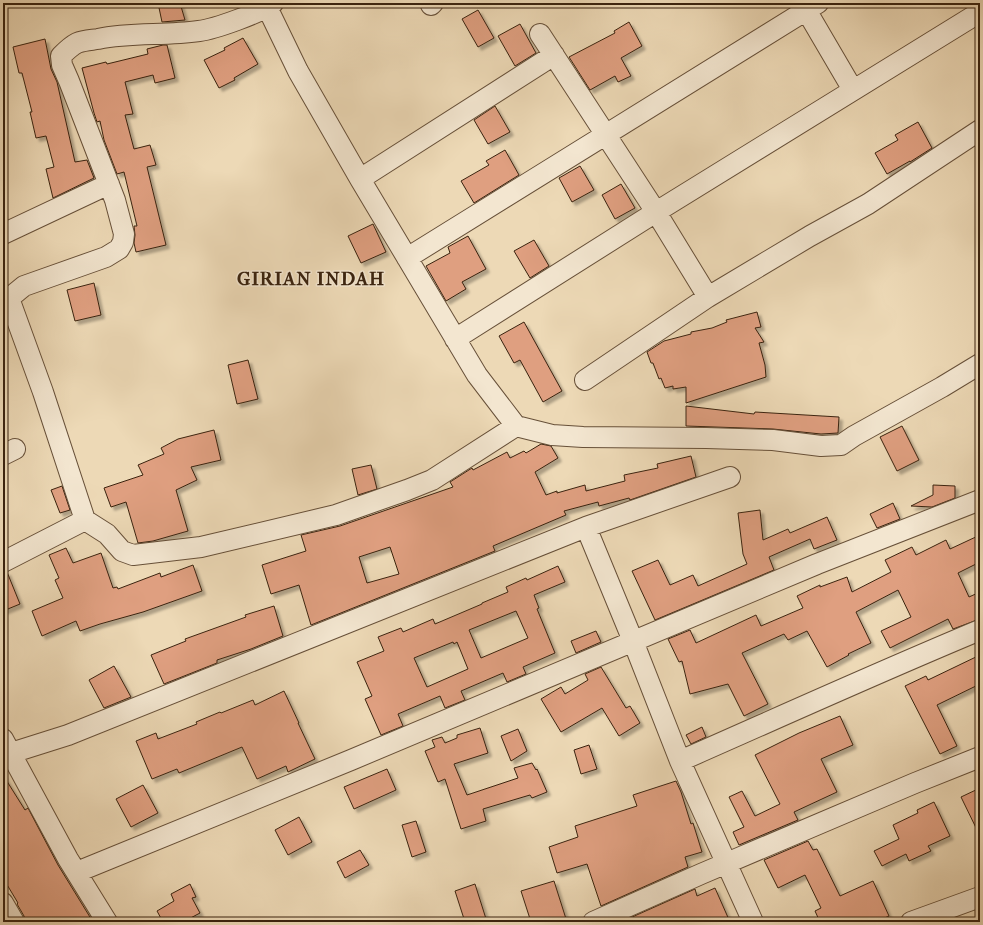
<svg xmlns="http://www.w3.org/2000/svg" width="983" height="925" viewBox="0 0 983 925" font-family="'IM FELL French Canon',serif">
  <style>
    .building { fill: #df9f80; stroke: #3a230f; fill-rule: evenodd; filter: url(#shadow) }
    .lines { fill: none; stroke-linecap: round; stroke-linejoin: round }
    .minor-casing { stroke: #675039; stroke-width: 22 }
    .minor { stroke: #f3e6d0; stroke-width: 20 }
    .labels { text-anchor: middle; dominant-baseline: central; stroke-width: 3; stroke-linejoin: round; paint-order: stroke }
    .district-label { font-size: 19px; font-weight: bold; letter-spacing: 1px; fill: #3a230f; stroke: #f3e6d0 }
  </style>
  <defs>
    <filter id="shadow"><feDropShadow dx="3.5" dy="3.5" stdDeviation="1" flood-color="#0004"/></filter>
  </defs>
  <rect width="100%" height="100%" fill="#edd9b6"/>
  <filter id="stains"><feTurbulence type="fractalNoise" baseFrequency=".005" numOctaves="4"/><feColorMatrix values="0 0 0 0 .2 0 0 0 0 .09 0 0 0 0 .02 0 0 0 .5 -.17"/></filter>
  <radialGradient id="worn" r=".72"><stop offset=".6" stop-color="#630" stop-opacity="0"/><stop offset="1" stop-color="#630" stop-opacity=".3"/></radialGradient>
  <!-- building -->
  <path class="building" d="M 158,3 L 180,3 L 185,20 L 162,22 Z
    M 478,10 L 494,38 L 478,47 L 462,19 Z
    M 629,22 L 642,46 L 621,58 L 631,76 L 618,82 L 615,76 L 590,90 L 569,57 L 615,33 L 614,31 Z
    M 520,24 L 536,53 L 515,66 L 498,36 Z
    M 243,38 L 258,64 L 234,78 L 235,80 L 219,88 L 204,60 L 225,50 L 224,48 Z
    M 45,39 L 51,69 L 57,82 L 75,162 L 87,160 L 94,178 L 53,198 L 46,169 L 54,167 L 46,136 L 36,138 L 30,112 L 32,112 L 22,73 L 19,73 L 13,47 Z
    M 163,45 L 167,45 L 175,78 L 155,83 L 153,75 L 125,82 L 133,114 L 125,115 L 134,149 L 150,145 L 156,165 L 147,167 L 166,245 L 136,252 L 134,243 L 135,235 L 134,226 L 137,226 L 124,172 L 117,174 L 104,140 L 100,121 L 97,122 L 94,113 L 82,68 L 106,62 L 107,64 L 148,54 L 147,49 Z
    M 495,106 L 510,132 L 488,144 L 474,120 Z
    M 918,122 L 932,148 L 910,162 L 910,161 L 887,174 L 875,153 L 898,140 L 895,135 Z
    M 505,150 L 519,175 L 474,203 L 461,181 L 489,165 L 486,161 Z
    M 580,166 L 594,190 L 572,202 L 559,178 Z
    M 621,184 L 635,208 L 615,219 L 602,195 Z
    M 373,224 L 386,252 L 361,263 L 348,236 Z
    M 468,236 L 486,269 L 462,282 L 466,289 L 446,301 L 426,266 L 450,253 L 448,247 Z
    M 534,240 L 549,266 L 530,278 L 514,251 Z
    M 94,283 L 101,315 L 75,321 L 67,290 Z
    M 757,312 L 761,327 L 755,328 L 764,342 L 759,343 L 765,365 L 766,377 L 686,403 L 686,387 L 673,389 L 673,386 L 665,388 L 661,378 L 659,379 L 653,363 L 651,363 L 647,352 L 664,341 L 691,334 L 691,332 L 712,328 L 727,322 L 726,320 Z
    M 524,322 L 562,391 L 543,402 L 520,360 L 514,363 L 499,336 Z
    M 248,360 L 258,399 L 237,404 L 228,365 Z
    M 686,406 L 754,414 L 755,412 L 839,417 L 838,433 L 821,434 L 773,429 L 686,426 Z
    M 902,426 L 919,460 L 897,471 L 880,437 Z
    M 214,430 L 221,460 L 191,467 L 197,480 L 176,490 L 188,531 L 153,541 L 138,543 L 126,502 L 111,507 L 104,488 L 143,475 L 138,465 L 164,454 L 161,448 L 178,439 Z
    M 541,444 L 551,446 L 558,458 L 535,472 L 546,495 L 557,491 L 557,493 L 585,485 L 586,491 L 625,481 L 624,475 L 658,468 L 657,464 L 691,456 L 696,477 L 630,500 L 629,498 L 599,506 L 598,502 L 564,511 L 566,515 L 493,546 L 495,551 L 311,625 L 299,585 L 271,594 L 262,565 L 306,551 L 301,535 L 340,526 L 453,487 L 450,482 L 472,468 L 473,470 L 507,452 L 510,458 L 524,451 L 526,453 ZM 390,547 L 399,574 L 367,583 L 359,557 Z
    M 371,465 L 377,489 L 358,495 L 352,469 Z
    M 933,485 L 955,486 L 955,498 L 932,507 L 911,506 L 933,495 Z
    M 62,486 L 70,510 L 60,513 L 51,490 Z
    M 893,503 L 900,519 L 877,528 L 870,514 Z
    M 760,510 L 763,540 L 788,529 L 790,533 L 827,517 L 837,540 L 814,549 L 810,539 L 769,557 L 774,570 L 655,620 L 632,571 L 658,560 L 670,585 L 693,575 L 698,586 L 747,564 L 743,554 L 738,513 Z
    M 980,535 L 980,562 L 958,573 L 969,597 L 980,592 L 980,619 L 953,629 L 948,619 L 890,648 L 881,631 L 911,617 L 898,590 L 856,612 L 871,643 L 848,654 L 849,655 L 827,667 L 807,631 L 788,640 L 784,634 L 742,653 L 768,704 L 744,716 L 728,684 L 690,694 L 682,661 L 679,662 L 668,639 L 690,630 L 696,643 L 756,615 L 761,626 L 803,608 L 797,596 L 820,585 L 820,587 L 847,577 L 852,592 L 891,572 L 885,560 L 912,547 L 916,555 L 946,540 L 950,549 Z
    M 66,548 L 73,563 L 101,553 L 113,588 L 117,587 L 118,589 L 160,573 L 161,577 L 193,565 L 202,591 L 143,612 L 100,624 L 80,631 L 76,621 L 42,636 L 32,611 L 63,598 L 55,580 L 59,578 L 49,555 Z
    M 558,566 L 565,582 L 534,595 L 539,608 L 537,609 L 555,653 L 523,667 L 526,674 L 507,682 L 503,673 L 461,691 L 465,700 L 445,708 L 440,696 L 398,714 L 403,726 L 381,735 L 365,699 L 372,696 L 357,662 L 384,651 L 378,637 L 401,628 L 403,632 L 433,619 L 435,624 L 482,604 L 482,603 L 508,592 L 506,587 L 526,578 L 527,580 ZM 516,611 L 528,638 L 481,658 L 469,630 ZM 453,642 L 454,644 L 457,642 L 468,669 L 427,687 L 414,658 Z
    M 7,572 L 20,604 L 3,611 L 3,573 Z
    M 274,606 L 283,636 L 251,649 L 217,660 L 217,663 L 164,684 L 151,655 L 186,641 L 185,639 L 246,617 L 245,615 Z
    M 596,631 L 601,642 L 576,653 L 571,641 Z
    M 980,655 L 980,684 L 937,705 L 957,746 L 940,754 L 905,686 L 926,676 L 928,680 Z
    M 114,666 L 131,697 L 104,708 L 89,680 Z
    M 601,667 L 626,708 L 630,706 L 640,723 L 619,736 L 602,708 L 561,732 L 541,699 L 561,687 L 565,694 L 588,680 L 585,674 Z
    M 284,691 L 299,723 L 298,723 L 315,759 L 288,772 L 286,766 L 257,779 L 242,747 L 179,773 L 177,769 L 152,779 L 136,741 L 156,733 L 158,739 L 197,724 L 196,722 L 220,712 L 221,713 L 253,700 L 255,705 Z
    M 840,716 L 853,745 L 821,759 L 837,792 L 794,812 L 798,820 L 739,845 L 733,832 L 744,827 L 729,797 L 742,791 L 755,816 L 780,804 L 755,755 L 799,733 Z
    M 702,727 L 706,737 L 691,744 L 686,735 Z
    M 480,728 L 488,753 L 454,764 L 467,795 L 518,778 L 514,768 L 532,763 L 536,770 L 537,769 L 547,792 L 532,798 L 530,795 L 483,809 L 486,821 L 461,829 L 445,779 L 438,782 L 425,751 L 435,747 L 432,740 L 442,737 L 445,743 L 457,738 L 457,735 Z
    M 518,729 L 527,751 L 511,761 L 501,736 Z
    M 589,745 L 597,769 L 581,774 L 574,750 Z
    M 387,769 L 396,790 L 354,809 L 344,787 Z
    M 3,775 L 25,810 L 28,808 L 58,865 L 93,922 L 25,922 L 24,916 L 17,904 L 18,903 L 3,878 Z
    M 676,781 L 681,792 L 691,824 L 693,823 L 702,852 L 685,857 L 688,867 L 601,906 L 587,864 L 557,873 L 549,847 L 578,837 L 575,826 L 637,806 L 633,795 Z
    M 143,785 L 158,813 L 131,827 L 116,799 Z
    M 980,788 L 980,836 L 961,797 Z
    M 934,802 L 950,836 L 928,846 L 931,851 L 909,861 L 906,854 L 882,866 L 874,851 L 899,839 L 893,825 L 918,813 L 917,810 Z
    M 299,817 L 312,842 L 288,855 L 275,830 Z
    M 416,821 L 426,852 L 412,857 L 402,825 Z
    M 808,841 L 813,850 L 817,849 L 840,896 L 873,881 L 889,916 L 876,922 L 820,922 L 815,911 L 821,908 L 805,875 L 778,888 L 764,860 Z
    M 360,850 L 369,865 L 345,878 L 337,862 Z
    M 554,881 L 567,922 L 531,922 L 521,891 Z
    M 190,884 L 196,897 L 192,898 L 200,913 L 183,922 L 163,922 L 157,911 L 174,901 L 171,894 Z
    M 475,884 L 487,922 L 465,922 L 455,891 Z
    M 715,888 L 730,922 L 621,922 L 695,889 L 697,896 Z"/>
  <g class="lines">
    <defs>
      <path id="minor" d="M 802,3 L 853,90
        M 431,5 L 433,3
        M 267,7 L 298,71 L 360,179 L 477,375 L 516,426 L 552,435 L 583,437 L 706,438 L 773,440 L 821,446 L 841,445 L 854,436 L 942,387 L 980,364
        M 360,179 L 554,55
        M 3,234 L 109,184
        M 407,258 L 818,3
        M 708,297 L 656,212 L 980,12
        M 455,339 L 656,212 L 540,34
        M 585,380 L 708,297 L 810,236 L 868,204 L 980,130
        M 3,455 L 15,449
        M 85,520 L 107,534 L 122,551 L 133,555 L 201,547 L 336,515 L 407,490 L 432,480 L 516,426
        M 586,527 L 633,641 L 680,761 L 753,922
        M 3,562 L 85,520 L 43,392 L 10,301 L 13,295 L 24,286 L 106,257 L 119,249 L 123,242 L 124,234 L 115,200 L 69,81 L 62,65 L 61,56 C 66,51 71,46 77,43 C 84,40 92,40 98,39 C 131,32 165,36 199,31 C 215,29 260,13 273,3
        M 3,739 L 68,859 L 107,922
        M 11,753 L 68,735 L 586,527 L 730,477
        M 680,761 C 780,717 879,672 980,630
        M 77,872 L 351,760 L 817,564 L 980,500
        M 3,903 L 14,922
        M 593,922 L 701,874 L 915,783 L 980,757
        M 911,922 L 980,897"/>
    </defs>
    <!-- minor casing -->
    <use href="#minor" class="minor-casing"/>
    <!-- minor -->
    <use href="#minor" class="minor"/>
  </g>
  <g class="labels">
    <!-- district labels -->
    <g class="district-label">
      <text x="311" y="279">GIRIAN INDAH</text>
    </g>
  </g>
  <!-- margin -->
  <rect width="983" height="925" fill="none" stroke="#edd9b6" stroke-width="16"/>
  <rect x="4" y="4" width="975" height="917" fill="none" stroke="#3a230f" stroke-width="2"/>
  <rect x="8" y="8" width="967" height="909" fill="none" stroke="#3a230f"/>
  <rect width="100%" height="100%" filter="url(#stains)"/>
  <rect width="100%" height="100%" fill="url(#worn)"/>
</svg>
